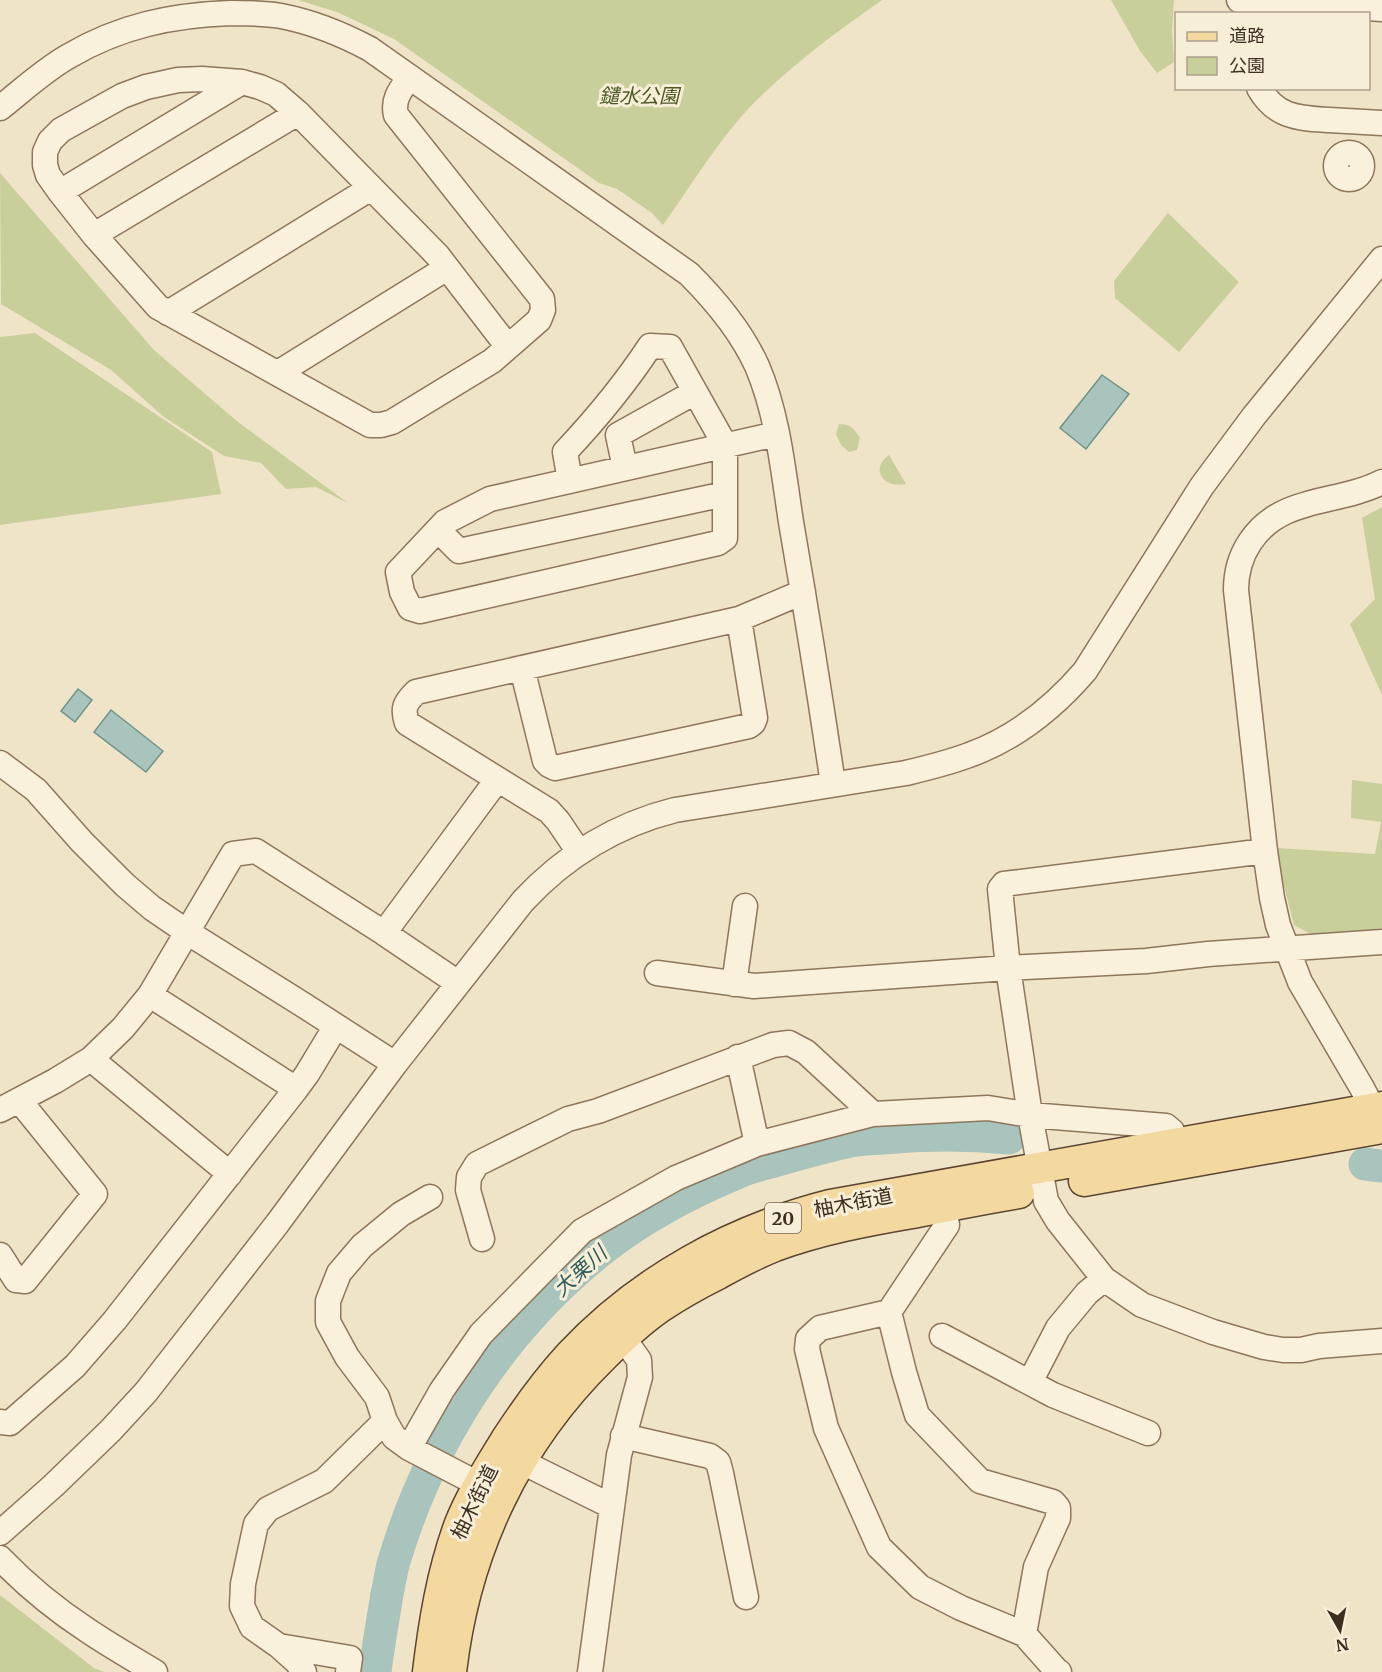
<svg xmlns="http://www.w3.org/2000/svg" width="1382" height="1672" viewBox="0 0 1382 1672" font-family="Merriweather,'Noto Sans JP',serif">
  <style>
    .green { fill: #c9cf9b }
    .water { fill: #a9c4bc; stroke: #6f938a; stroke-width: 1.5 }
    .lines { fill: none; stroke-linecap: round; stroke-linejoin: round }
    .river { stroke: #a9c4bc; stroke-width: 33 }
    .minor-casing { stroke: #8d765c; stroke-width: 27 }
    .major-casing { stroke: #5b4430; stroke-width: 33 }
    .minor { stroke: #faf1dc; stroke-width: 24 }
    .major { stroke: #f3d9a0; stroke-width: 30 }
    .labels { text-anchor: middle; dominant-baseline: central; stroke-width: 6; stroke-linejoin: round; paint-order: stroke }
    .shield { fill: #f7eed8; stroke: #756857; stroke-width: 1.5 }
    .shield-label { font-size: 18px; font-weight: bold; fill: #3d2e20 }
    .park-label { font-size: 20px; font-style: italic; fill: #4d5a26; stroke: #f7eed8 }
    .street-label { font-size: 20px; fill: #3d2e20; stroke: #f7eed8 }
    .water-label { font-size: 21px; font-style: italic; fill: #2f5d5a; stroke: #f7eed8 }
  </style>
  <rect width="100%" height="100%" fill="#f0e4c8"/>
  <!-- green -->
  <path class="green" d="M 298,0 L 882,0 C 835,33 790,66 750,107 C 717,142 691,186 663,225 L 652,213 L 617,189 L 599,183 L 394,39 L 337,12 Z
    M 1111,0 L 1174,0 L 1172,31 L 1174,62 L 1157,73 L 1140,51 Z
    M 0,173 L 154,350 L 238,422 L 348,503 L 316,487 L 286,489 L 261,463 L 224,456 L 164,417 L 111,370 L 1,304 Z
    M 1168,213 L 1239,282 L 1179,352 L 1115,298 L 1114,281 Z
    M 35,333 L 212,452 L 221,494 L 0,525 L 0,337 Z
    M 839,424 C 850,424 854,428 860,438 L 857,450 L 849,452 L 841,445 L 836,434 Z
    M 889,455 L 906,484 C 884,489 869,469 889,455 Z
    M 1382,507 L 1382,695 L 1350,624 L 1375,599 L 1362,518 Z
    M 1352,780 L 1382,784 L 1382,928 L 1318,938 L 1294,925 L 1279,867 L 1277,848 L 1375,854 L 1381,822 L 1351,818 Z
    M 0,1595 L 94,1668 L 104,1672 L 0,1672 Z"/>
  <!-- water -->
  <path class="water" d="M 1102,375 L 1129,394 L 1086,449 L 1060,428 Z
    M 78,689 L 92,700 L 75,722 L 61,711 Z
    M 111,710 L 163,751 L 146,772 L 94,732 Z"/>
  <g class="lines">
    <!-- river -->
    <path class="river" d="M 1365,1164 L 1382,1166
      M 375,1672 C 378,1646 383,1620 387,1594 C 390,1582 391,1569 395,1558 C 432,1436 505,1325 605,1247 C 645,1216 693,1191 739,1172 C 750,1167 763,1164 774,1161 C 798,1154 822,1147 846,1142 C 858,1139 871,1139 883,1138 C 925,1134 967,1134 1009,1138"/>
    <defs>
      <path id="minor" d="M 1239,0 L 1382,9
        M 410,77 C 401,89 392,99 396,115 L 542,299 L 543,310 L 539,320 L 492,361 L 392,422 L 381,425 L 370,425 L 158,307 L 94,235 L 60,192 L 48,175 L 45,165 L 45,152 L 50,141 L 61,130 L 122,96 L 146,87 L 178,80 L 202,79 L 242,82 L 260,87 L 276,94 L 298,113 L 438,256 L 508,347
        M 1259,88 C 1276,118 1299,118 1329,120 C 1347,121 1364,122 1382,123
        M 0,108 C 23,90 44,70 69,56 C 120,26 172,15 231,13 C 247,13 264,13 281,16 C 312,22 342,34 370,49 L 689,274 C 716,301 741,331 757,366 C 778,415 783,470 791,522 C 806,609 820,696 833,784
        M1336 166a13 13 0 1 1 26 0a13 13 0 1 1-26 0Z
        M 60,192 L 242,82
        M 94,235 L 298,113
        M 168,313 L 371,188
        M 278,373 L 447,268
        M 625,468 L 618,435 L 695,392
        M 570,481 L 565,452 C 596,419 625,384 650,346 L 670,347 L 725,445 L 725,538 L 718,543 L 420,611 L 410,608 L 402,592 L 398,572 L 445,522 L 490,499 L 776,434
        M 438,530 L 459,551 L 725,494
        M 522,668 L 545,761 L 549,765 L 555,768 L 749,726 L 753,723 L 755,718 L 739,619
        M 0,763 L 36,790 L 82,842 L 125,885 L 152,908 L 187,932 L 305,1006 L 395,1064
        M 1265,851 L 1004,884 L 1000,889 L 1008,968 L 1030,1115 L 1046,1201 L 1058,1221 L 1104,1279 L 1142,1305 L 1213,1332 L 1264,1347 L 1283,1350 L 1301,1350 L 1319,1346 L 1382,1341
        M 579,852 L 558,821 L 549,811 L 407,723 C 402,708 405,703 416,692 L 739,619 L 803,592
        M 384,933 L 458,983
        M 657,973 L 754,986 L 1008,968 L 1146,961 L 1208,954 L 1382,942
        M 734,984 L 745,906
        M 150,995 L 296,1089
        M 738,1057 L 757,1144
        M 91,1059 L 230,1174
        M 0,1110 L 55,1081 L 91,1059 L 123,1028 L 150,995 L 233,854 L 256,851 L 384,933 L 497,780
        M 1381,1124 L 1362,1088 L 1300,982 L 1278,925 L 1272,898 L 1265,851 L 1236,590 C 1236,572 1240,557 1250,542 C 1281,495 1337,505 1382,482
        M 430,1197 L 401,1214 L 362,1246 L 339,1273 L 328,1301 L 328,1322 L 347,1357 L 377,1397 L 385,1421 L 394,1437 L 409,1448 L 480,1485
        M 944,1207 L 947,1225 L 889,1312 L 904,1372 L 917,1415 L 980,1481 L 1053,1502 L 1058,1508 L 1058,1518 L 1036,1567 L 1024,1634 L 1057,1671 L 1059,1672
        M 482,1239 L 468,1190 L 469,1177 L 477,1164 L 568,1119 L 598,1111 L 773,1045 L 789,1043 L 806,1052 L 873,1114 L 988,1108 L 1030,1115 L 1166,1126 L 1172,1131 L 1177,1143
        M 0,1255 L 16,1280 L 25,1281 L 95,1194 L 19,1100
        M 889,1312 L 820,1328 L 808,1339 L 807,1349 L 826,1428 L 879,1547 L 920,1587 L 961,1608 L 1024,1634
        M 942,1336 L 1053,1395 L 1148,1433
        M 1030,1382 L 1058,1328 L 1087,1293 L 1104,1279
        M 0,1422 L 10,1423 L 75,1366 L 115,1320 L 296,1089 L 307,1074 L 336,1026
        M 623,1436 L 710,1456 L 718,1462 L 721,1473 L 746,1597
        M 409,1448 L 442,1390 L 481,1334 L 582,1231 L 676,1178 L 757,1144 L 873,1114
        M 520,1461 L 611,1506
        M 0,1533 L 53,1486 L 110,1431 L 146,1392 L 277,1224 L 395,1064 L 523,901 C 565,856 615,825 675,810 L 906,773 C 927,768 948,763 969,755 C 1014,739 1054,707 1085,671 L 1202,486 L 1254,416 L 1382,259
        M 0,1558 C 26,1585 55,1609 87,1630 C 109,1645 132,1658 155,1672
        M 279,1646 L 350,1658 L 348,1672
        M 304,1672 L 297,1662 L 279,1646 L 252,1627 L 242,1606 L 243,1584 L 256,1524 L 268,1509 L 324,1481 L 385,1421
        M 590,1672 L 619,1455 L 640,1377 L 639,1360 L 614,1325"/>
      <path id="major" d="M 1084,1181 L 1382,1128
        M 428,1672 C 434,1622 442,1573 459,1526 C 471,1495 490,1466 507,1438 C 526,1409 547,1380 570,1355 C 640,1280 732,1230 830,1205 L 1382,1107
        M 451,1672 C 465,1550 516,1442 604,1356 C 621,1339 639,1322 659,1308 C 678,1295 698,1284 718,1274 C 736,1264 755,1254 775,1246 C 819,1230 865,1221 912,1213 C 947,1206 983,1199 1019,1193"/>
    </defs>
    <!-- minor casing -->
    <use href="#minor" class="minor-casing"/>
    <!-- major casing -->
    <use href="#major" class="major-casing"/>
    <!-- minor -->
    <use href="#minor" class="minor"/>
    <!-- major -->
    <use href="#major" class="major"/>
  </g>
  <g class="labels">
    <!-- shield labels -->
    <rect class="shield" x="765" y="1203" width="36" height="30" rx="4.5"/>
    <g class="shield-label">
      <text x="783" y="1218">20</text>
    </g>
    <!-- park labels -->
    <g class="park-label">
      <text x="639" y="95">鑓水公園</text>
    </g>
    <!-- street labels -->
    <g class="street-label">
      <text transform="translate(853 1202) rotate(-11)">柚木街道</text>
      <text transform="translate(474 1502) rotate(-64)">柚木街道</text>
    </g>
    <!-- water labels -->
    <g class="water-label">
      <text transform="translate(580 1271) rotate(-42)">大栗川</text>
    </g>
  </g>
  <!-- legend -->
  <rect x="1175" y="12" width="195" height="78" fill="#f7eed8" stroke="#ada18e" stroke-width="1.5"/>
  <rect x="1187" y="32" width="30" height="9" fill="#f3d9a0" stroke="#ada18e" stroke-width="1.5"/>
  <text x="1229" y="42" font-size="18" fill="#3d2e20">道路</text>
  <rect x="1187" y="57" width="30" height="18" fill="#c9cf9b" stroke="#ada18e" stroke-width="1.5"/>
  <text x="1229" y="72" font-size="18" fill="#3d2e20">公園</text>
  <!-- north arrow -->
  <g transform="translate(1340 1630) rotate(171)" stroke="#f7eed8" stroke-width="4.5" paint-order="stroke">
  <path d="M0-4.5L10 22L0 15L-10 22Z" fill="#3d2e20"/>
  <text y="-9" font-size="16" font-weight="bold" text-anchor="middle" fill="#3d2e20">N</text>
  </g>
</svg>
